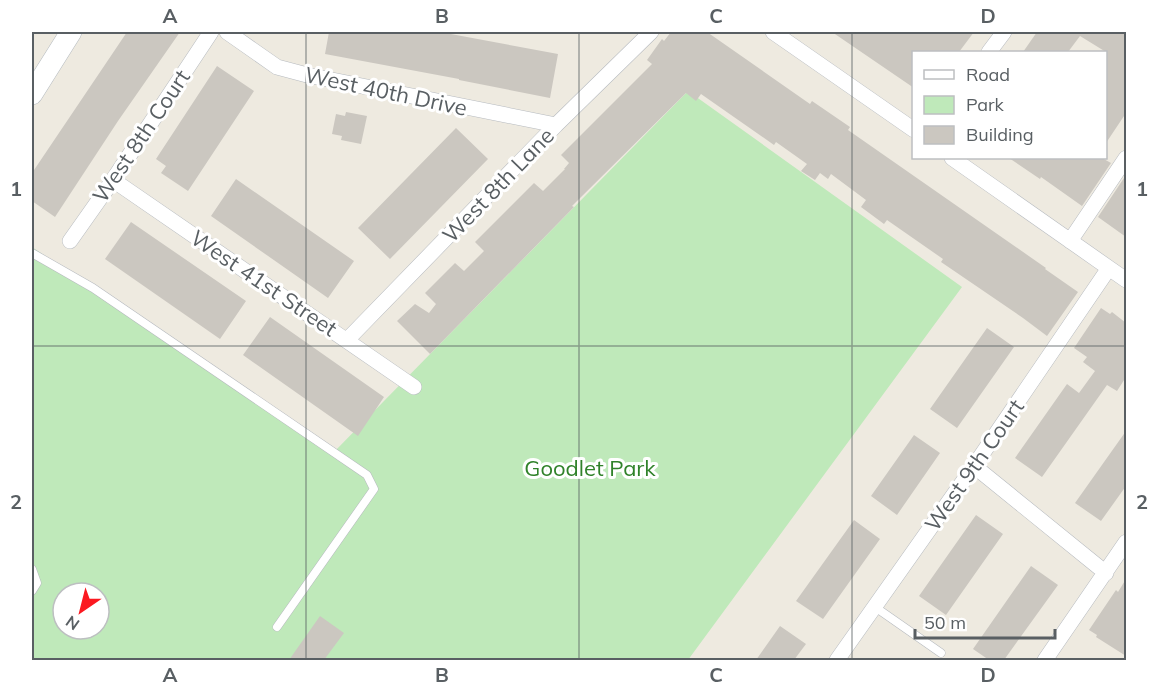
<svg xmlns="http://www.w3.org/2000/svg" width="1158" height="692" viewBox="0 0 1158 692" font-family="Mulish,sans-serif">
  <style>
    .green { fill: #bfe9ba; fill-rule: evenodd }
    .building { fill: #cbc7c0 }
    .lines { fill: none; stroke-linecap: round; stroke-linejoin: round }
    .lane-casing { stroke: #b6babf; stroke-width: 9 }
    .street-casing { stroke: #b6babf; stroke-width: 16 }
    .secondary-casing { stroke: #b4babf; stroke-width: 22 }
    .lane { stroke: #fff; stroke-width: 8 }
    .street { stroke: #fff; stroke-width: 15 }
    .secondary { stroke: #fff; stroke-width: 21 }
    .grid { fill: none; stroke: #595f63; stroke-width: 1.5; stroke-opacity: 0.55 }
    .labels { text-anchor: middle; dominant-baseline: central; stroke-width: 6; stroke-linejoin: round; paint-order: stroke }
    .street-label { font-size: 22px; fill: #595f63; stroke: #fff }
    .park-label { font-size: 22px; fill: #30822a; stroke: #fff }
    .neatline { fill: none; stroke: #595f63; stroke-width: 2 }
    .grid-label { font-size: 20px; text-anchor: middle; font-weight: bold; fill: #595f63 }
  </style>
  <rect width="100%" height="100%" fill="#eeeae0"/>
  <!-- green -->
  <path class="green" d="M 688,91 L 962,287 L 688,660 L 32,660 L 32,247 L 333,453 ZM 63,593 L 99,593 L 99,629 L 63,629 Z"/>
  <!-- building -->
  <path class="building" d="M 127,32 L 180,32 L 118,121 L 55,217 L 32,201 L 32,173 Z
    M 329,32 L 440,32 L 558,54 L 550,98 L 459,80 L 459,79 L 325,54 Z
    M 671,32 L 707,32 L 810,104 L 812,101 L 850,127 L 848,130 L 1046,268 L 1045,269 L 1078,292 L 1047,336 L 1023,318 L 941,262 L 943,259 L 887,220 L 884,224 L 861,207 L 866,200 L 831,174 L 828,179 L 820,173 L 815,180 L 801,171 L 807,164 L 776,142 L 774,145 L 701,94 L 696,101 L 686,93 L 572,206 L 574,207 L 430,354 L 397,321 L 415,304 L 429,313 L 436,304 L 425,293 L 455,263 L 464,271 L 484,251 L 475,242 L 534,183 L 543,191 L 565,169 L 564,169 L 569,163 L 561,155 L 652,64 L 647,60 L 662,39 L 664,41 Z
    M 832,32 L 974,32 L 959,52 L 914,52 L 914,88 Z
    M 1037,32 L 1126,32 L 1126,113 L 1106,143 L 1106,52 L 1080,36 L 1068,52 L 1023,52 Z
    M 217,66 L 254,91 L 188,191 L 161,173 L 166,166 L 156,159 Z
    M 346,112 L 367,116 L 361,144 L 341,140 L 342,136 L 332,134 L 336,114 L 345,116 Z
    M 456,128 L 488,159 L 390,259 L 358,228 Z
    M 1009,158 L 1102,158 L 1111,163 L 1082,206 L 1041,177 L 1040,179 Z
    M 1126,175 L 1126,237 L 1098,217 Z
    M 236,179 L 354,261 L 328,298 L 211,216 Z
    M 131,222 L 246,301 L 220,339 L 105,259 Z
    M 1101,308 L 1110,314 L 1112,312 L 1126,323 L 1126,377 L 1117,391 L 1107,385 L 1042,477 L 1015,458 L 1067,384 L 1079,393 L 1095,371 L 1083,362 L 1087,357 L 1074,348 Z
    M 270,317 L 384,397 L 358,436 L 243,355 Z
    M 987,328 L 1014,347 L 957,428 L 930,409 Z
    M 1126,431 L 1126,486 L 1101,521 L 1075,503 Z
    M 914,435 L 940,453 L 897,515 L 871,496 Z
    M 976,515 L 1003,534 L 946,615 L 919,596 Z
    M 854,520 L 880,539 L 823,619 L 796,601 Z
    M 1031,566 L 1058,585 L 1004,660 L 989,660 L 973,649 Z
    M 1126,579 L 1126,656 L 1096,637 L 1097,635 L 1089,630 L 1116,590 L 1118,592 Z
    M 320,616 L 344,633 L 324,660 L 289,660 Z
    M 780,626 L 806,644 L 794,660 L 756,660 Z"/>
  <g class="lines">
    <defs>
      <path id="lane" d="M 32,253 L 93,288 L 367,475 L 374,489 L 277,627
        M 32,569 L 37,583 L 32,591
        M 875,607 L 941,653"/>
      <path id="street" d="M 227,32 L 277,67 L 307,75 L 556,125
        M 773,32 L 914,130
        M 989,52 L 1004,32
        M 952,158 L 1126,280
        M 113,180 L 414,387
        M 70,241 L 113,180 L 211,32
        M 1070,241 L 1126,158
        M 347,340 L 556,125 L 651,32
        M 974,466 L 1106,573
        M 837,660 L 974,466 L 1109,268
        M 1045,660 L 1126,542"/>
      <path id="secondary" d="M 32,94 L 71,32"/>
    </defs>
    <!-- lane casing -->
    <use href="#lane" class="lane-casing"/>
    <!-- street casing -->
    <use href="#street" class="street-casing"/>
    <!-- secondary casing -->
    <use href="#secondary" class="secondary-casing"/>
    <!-- lane -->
    <use href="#lane" class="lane"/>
    <!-- street -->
    <use href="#street" class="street"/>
    <!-- secondary -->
    <use href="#secondary" class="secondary"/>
  </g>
  <!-- grid -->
  <path class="grid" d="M 306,32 L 306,660M 579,32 L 579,660M 852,32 L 852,660M 32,346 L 1126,346"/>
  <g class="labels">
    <!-- street labels -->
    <g class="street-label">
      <text transform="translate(386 91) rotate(12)">West 40th Drive</text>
      <text transform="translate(141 136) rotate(-56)">West 8th Court</text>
      <text transform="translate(498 185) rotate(-46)">West 8th Lane</text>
      <text transform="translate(264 283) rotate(34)">West 41st Street</text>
      <text transform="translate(974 465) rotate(-55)">West 9th Court</text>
    </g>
    <!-- park labels -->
    <g class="park-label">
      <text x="590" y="468">Goodlet Park</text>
    </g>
  </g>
  <!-- border -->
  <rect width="1158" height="692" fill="none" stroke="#ffffff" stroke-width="66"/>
  <!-- legend -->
  <rect x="912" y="51" width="195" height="108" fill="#ffffff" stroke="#bdbfc1" stroke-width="1.5"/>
  <rect x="924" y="70" width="30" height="9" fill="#ffffff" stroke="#bdbfc1" stroke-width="1.5"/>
  <text x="966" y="81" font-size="18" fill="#595f63">Road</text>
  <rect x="924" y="96" width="30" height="18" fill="#bfe9ba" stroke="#bdbfc1" stroke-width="1.5"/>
  <text x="966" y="111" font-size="18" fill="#595f63">Park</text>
  <rect x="924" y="126" width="30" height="18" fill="#cbc7c0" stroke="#bdbfc1" stroke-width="1.5"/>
  <text x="966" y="141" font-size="18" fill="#595f63">Building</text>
  <!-- north arrow -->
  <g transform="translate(81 611) rotate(215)"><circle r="28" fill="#ffffff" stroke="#bdbfc1" stroke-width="1.5"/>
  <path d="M0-4.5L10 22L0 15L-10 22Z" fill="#fb1920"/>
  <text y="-9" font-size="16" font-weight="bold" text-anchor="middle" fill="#595f63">N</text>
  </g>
  <!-- scale -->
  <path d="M915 629v9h140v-9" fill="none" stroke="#595f63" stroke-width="3"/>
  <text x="924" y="629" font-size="18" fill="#595f63" stroke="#ffffff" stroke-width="4.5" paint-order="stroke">50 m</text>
  <rect x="33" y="33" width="1092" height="626" class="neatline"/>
  <g class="grid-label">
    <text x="170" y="23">A</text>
    <text x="442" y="23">B</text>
    <text x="716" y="23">C</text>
    <text x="988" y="23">D</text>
    <text x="16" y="196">1</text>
    <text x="1142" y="196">1</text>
    <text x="16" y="509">2</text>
    <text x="1142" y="509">2</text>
    <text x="170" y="682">A</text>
    <text x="442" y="682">B</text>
    <text x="716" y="682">C</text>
    <text x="988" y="682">D</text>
  </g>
</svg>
